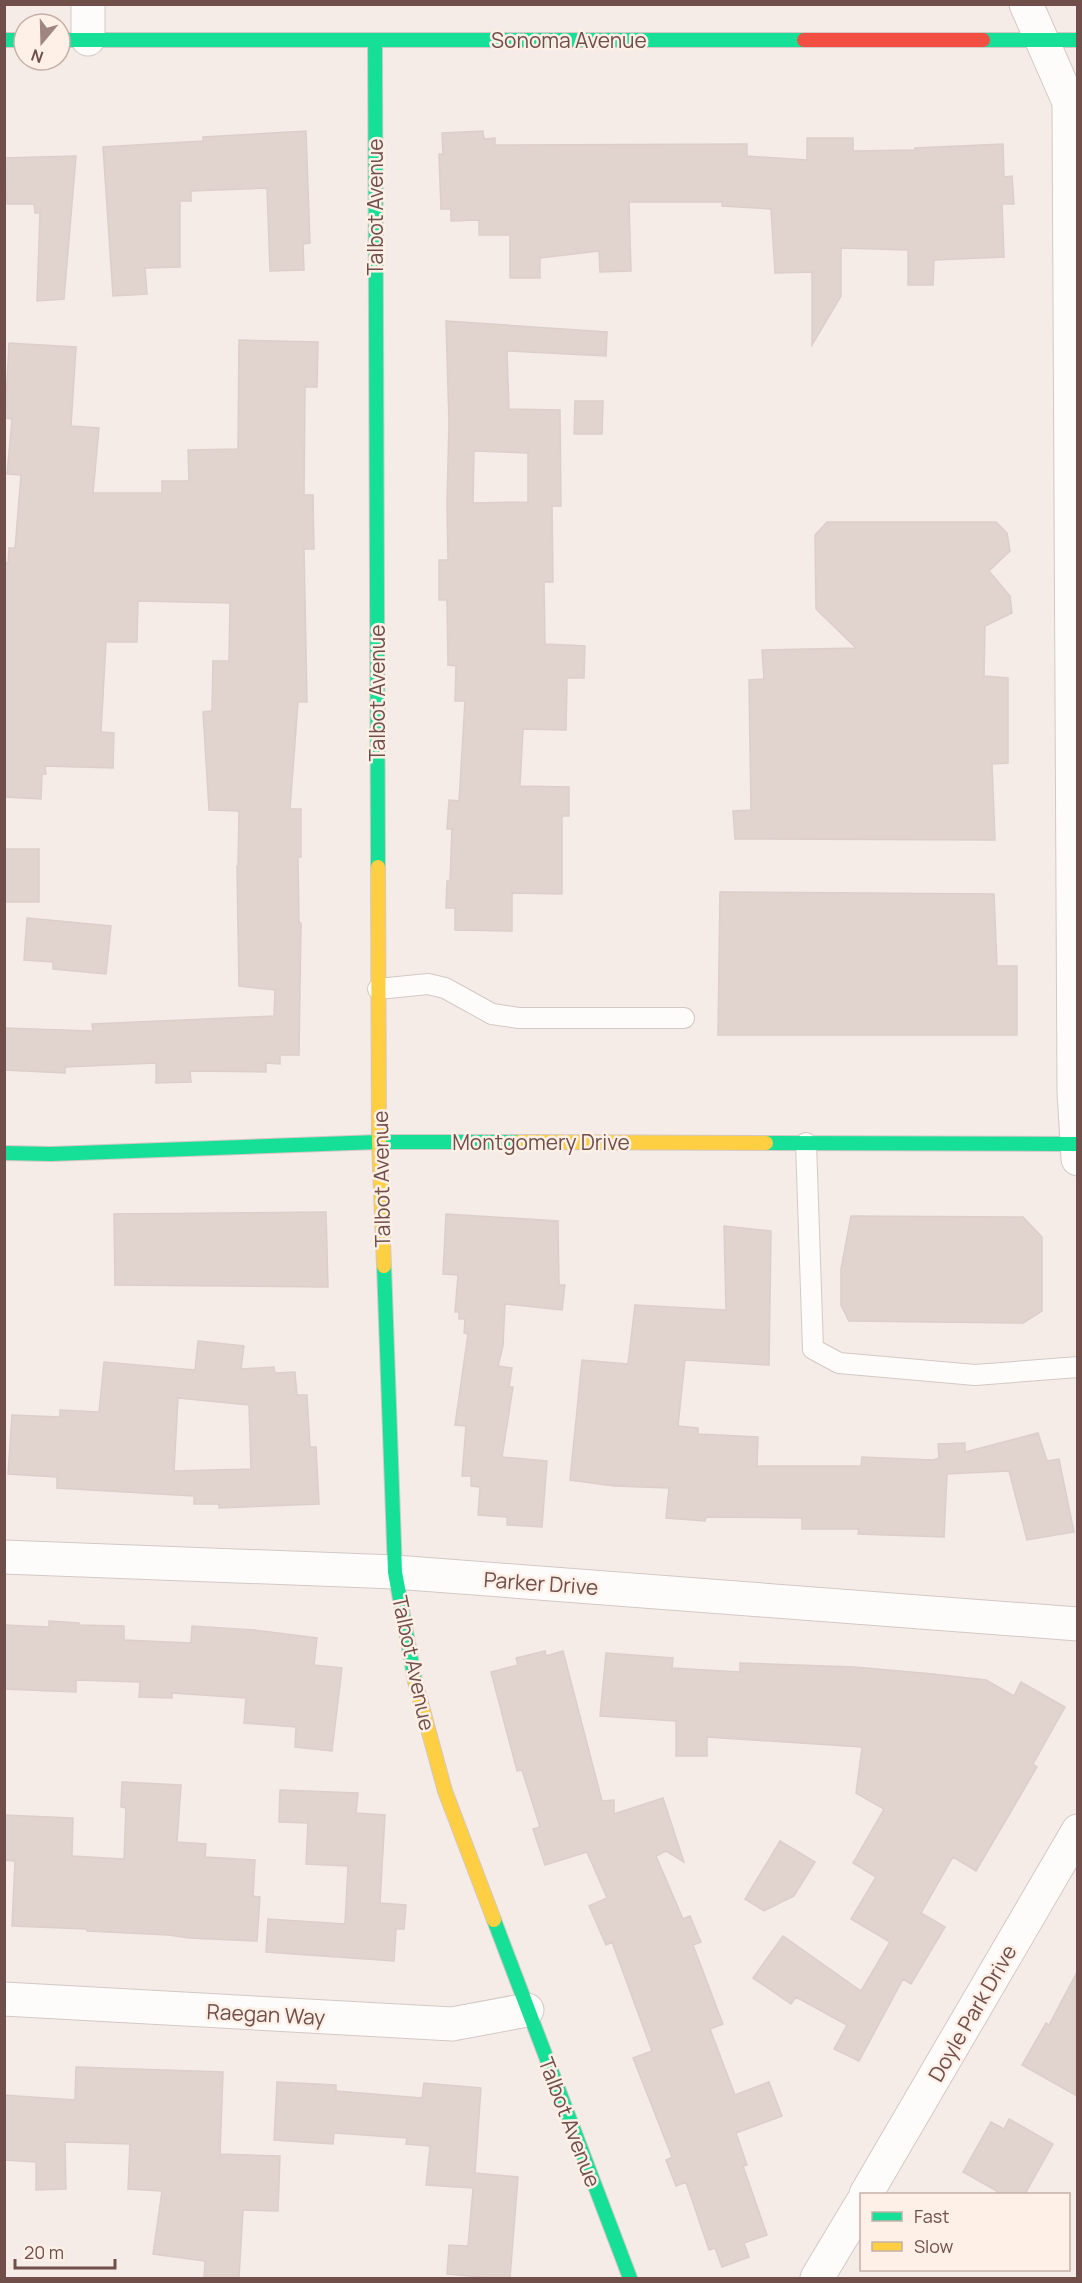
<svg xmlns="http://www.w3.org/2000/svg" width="1082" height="2283" viewBox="0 0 1082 2283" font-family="Manrope,sans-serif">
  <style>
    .building { fill: #e1d4cf; stroke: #ddceca; stroke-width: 1.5; fill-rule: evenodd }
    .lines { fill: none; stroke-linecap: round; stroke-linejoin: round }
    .lane-casing { stroke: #d3c8c5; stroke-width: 22 }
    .street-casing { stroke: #d3c8c5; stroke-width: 35 }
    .fast-casing { stroke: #d4c7c4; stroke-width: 16 }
    .slow-casing { stroke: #d4c7c4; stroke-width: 16 }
    .jam-casing { stroke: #d4c7c4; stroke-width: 16 }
    .lane { stroke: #fefcfb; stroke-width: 20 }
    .street { stroke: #fefcfb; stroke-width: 33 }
    .fast { stroke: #16e098; stroke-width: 14 }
    .slow { stroke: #ffcf43; stroke-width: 14 }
    .jam { stroke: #f24e42; stroke-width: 14 }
    .labels { text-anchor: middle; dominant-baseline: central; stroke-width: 5; stroke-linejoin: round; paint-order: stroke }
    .street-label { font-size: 21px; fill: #704f4a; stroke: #fef0e7 }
  </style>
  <rect width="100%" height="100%" fill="#f5ece7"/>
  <!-- building -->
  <path class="building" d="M 306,131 L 310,243 L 303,244 L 304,270 L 270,271 L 267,188 L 191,191 L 191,201 L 180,201 L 180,267 L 145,268 L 147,294 L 113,296 L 103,147 L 203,141 L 203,137 Z
    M 483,131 L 484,139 L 495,138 L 495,145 L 747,144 L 747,156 L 807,160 L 807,138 L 853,138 L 853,151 L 915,150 L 915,148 L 1003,144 L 1004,177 L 1012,176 L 1014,204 L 1002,204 L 1004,257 L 934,260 L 933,285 L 908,285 L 908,250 L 841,248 L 841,296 L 812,345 L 812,272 L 775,273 L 771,209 L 722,206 L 722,202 L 629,202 L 631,271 L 600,272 L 599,251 L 540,258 L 540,278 L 510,278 L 510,235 L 479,235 L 479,220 L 451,221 L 451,209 L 441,209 L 439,154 L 443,154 L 442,133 Z
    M 76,156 L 64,299 L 37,301 L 40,213 L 35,213 L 34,204 L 7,204 L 5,158 Z
    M 446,321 L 607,332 L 606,356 L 507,351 L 509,409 L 560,410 L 561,506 L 552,506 L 553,582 L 544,582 L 545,644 L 585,646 L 584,678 L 567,678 L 566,730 L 523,729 L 520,786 L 569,787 L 569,816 L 562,816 L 562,894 L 512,893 L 512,931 L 455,930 L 455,908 L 446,908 L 447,881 L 450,881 L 452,829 L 447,829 L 449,800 L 459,801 L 465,701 L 455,701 L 456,666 L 448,665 L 447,600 L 439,600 L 439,560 L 448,560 L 447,504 L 449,423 ZM 474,451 L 528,453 L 528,502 L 473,503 Z
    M 239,340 L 318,342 L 317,387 L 305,387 L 304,495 L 313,495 L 314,549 L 304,549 L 307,702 L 298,702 L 290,809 L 301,809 L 301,857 L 298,857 L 299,923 L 301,923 L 299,1055 L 280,1055 L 280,1064 L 266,1063 L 266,1072 L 190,1071 L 191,1082 L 156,1083 L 156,1063 L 65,1067 L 65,1073 L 4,1070 L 4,1028 L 93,1031 L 92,1024 L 274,1016 L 275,990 L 239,986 L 237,866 L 238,866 L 239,811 L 209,810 L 203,712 L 212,711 L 213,661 L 229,661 L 230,603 L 138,601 L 137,642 L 106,642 L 101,732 L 114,733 L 113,768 L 45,766 L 46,774 L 42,774 L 41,799 L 4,797 L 4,562 L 8,563 L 9,548 L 15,548 L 21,475 L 7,474 L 12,419 L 5,418 L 9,343 L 76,347 L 71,426 L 99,428 L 93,493 L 162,493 L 162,481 L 189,481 L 188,450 L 238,449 Z
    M 575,401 L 603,401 L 602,434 L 574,434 Z
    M 827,522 L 996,522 L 1007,533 L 1010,551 L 989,571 L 1010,596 L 1012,613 L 985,626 L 984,676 L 1008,678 L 1008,763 L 992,764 L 995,840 L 735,839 L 733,811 L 751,810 L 749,680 L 764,679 L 762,650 L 856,648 L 816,609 L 815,535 Z
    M 4,849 L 39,849 L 39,902 L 4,902 Z
    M 720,892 L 994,894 L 997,966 L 1017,966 L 1017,1035 L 718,1035 Z
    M 27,918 L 111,926 L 106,974 L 53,969 L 53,962 L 24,960 Z
    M 326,1212 L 328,1287 L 115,1285 L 114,1214 Z
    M 446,1214 L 558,1221 L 559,1285 L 565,1285 L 562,1310 L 505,1304 L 503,1346 L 498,1366 L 512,1368 L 509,1387 L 513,1387 L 502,1457 L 547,1461 L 542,1527 L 507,1525 L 507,1517 L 478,1515 L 480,1487 L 471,1486 L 471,1476 L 462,1476 L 466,1426 L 455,1425 L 468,1334 L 464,1333 L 465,1319 L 459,1319 L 459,1312 L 455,1312 L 458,1275 L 443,1274 Z
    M 851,1216 L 1023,1217 L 1042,1237 L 1042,1311 L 1023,1323 L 849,1321 L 841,1305 L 841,1269 Z
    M 724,1226 L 771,1231 L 769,1365 L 685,1360 L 678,1426 L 698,1428 L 698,1434 L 758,1437 L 757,1466 L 861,1466 L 862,1457 L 933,1460 L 939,1458 L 938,1444 L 965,1443 L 965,1452 L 1038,1433 L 1047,1461 L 1059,1459 L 1074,1532 L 1027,1540 L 1009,1471 L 947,1474 L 944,1537 L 858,1534 L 859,1529 L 802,1529 L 802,1518 L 706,1517 L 705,1521 L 666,1518 L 669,1488 L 614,1486 L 570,1480 L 582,1360 L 628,1364 L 635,1305 L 726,1310 Z
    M 198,1341 L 244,1346 L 241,1369 L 274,1367 L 275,1373 L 295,1372 L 297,1395 L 307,1395 L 310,1447 L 316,1447 L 319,1504 L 219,1508 L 219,1504 L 194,1504 L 194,1496 L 57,1488 L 57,1477 L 8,1474 L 12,1415 L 60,1417 L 60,1410 L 99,1412 L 104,1362 L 195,1370 ZM 178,1398 L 249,1405 L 251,1469 L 174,1471 Z
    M 49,1621 L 79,1623 L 79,1625 L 124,1626 L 124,1640 L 191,1643 L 192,1626 L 254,1630 L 317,1638 L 314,1665 L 342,1668 L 332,1751 L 295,1747 L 296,1727 L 244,1723 L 246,1698 L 172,1693 L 172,1698 L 139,1697 L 140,1682 L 76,1680 L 76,1692 L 4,1689 L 5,1625 L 49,1627 Z
    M 545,1651 L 546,1656 L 563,1651 L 602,1801 L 614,1800 L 614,1814 L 663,1798 L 684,1862 L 666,1851 L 656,1856 L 683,1919 L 690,1916 L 701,1942 L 693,1945 L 723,2024 L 710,2029 L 735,2095 L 769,2082 L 782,2116 L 736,2133 L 747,2165 L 743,2166 L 767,2235 L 744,2243 L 749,2257 L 722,2267 L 715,2248 L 709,2250 L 686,2182 L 676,2186 L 666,2160 L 672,2157 L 633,2058 L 652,2051 L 612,1942 L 606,1945 L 589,1906 L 607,1898 L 587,1852 L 545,1865 L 533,1829 L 540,1827 L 522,1770 L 517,1771 L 491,1672 L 518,1665 L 516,1658 Z
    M 606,1653 L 673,1658 L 672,1668 L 740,1672 L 740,1663 L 854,1667 L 933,1674 L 986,1680 L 1014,1696 L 1021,1682 L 1065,1707 L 1033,1764 L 1037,1767 L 976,1871 L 953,1857 L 921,1913 L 945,1927 L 911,1984 L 903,1979 L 859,2061 L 834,2049 L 847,2025 L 796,1997 L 791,2004 L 753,1978 L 783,1936 L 861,1991 L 890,1942 L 851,1919 L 876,1877 L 853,1863 L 884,1809 L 856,1793 L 862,1747 L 707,1737 L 707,1756 L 676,1756 L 676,1721 L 600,1716 Z
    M 122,1782 L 181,1785 L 177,1842 L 206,1844 L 205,1857 L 255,1860 L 253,1896 L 260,1897 L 257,1941 L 189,1938 L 169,1935 L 87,1931 L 87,1929 L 12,1926 L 15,1861 L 4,1860 L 4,1815 L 73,1818 L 72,1856 L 124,1859 L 126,1808 L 121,1807 Z
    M 280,1790 L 358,1793 L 356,1813 L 385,1815 L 380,1903 L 406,1905 L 404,1929 L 396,1929 L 394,1961 L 266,1952 L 268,1919 L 345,1924 L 348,1866 L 306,1864 L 308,1823 L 279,1822 Z
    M 780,1841 L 815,1862 L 794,1896 L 764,1911 L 745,1899 Z
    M 1077,1972 L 1077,2096 L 1022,2065 L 1046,2023 L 1049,2025 Z
    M 76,2067 L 223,2072 L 220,2154 L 280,2156 L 278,2211 L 243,2210 L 239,2278 L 204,2278 L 205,2261 L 153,2254 L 162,2191 L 128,2189 L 130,2144 L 65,2142 L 66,2189 L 36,2190 L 36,2162 L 4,2160 L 4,2095 L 75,2100 Z
    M 277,2082 L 336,2085 L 336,2091 L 422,2098 L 424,2083 L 481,2088 L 475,2173 L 518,2177 L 510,2278 L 481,2278 L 481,2277 L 447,2274 L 449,2245 L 468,2246 L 473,2188 L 426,2185 L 430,2146 L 406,2144 L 407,2138 L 334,2133 L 333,2144 L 274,2140 Z
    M 1009,2119 L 1053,2144 L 1025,2194 L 1002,2194 L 963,2172 L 991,2122 L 1004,2129 Z"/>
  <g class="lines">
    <defs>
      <path id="lane" d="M 378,989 L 428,984 L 445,988 L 492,1014 L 519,1018 L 684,1018
        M 806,1143 L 813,1349 L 839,1363 L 975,1375 L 1078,1367"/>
      <path id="street" d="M 88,4 L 88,39
        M 1026,4 L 1069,102 L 1074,1091 L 1078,1159
        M 4,1557 L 395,1572 L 1078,1624
        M 4,1999 L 452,2024 L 527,2010
        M 866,2194 L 1078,1831
        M 817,2278 L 862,2203"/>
      <path id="fast" d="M 4,40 L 24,40
        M 60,40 L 804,40
        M 375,40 L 378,867
        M 983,40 L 1078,40
        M 766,1143 L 1078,1144
        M 4,1153 L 51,1154 L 379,1142 L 519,1142
        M 384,1266 L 395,1572 L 415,1681
        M 494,1920 L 630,2278"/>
      <path id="slow" d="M 378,867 L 379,1142 L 384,1266
        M 519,1142 L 766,1143
        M 415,1681 L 445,1791 L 494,1920"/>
      <path id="jam" d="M 804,40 L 983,40"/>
    </defs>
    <!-- lane casing -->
    <use href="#lane" class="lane-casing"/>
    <!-- street casing -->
    <use href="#street" class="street-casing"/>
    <!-- fast casing -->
    <use href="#fast" class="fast-casing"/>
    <!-- slow casing -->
    <use href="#slow" class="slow-casing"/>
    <!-- jam casing -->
    <use href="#jam" class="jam-casing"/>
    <!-- lane -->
    <use href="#lane" class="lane"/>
    <!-- street -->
    <use href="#street" class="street"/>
    <!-- fast -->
    <use href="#fast" class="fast"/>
    <!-- slow -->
    <use href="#slow" class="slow"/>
    <!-- jam -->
    <use href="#jam" class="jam"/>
  </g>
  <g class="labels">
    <!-- street labels -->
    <g class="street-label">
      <text x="569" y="40">Sonoma Avenue</text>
      <text transform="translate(375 207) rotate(-90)">Talbot Avenue</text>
      <text transform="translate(377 693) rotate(-90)">Talbot Avenue</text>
      <text x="541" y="1142">Montgomery Drive</text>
      <text transform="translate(381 1179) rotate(-91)">Talbot Avenue</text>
      <text transform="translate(541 1583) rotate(4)">Parker Drive</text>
      <text transform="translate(414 1663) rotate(78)">Talbot Avenue</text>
      <text transform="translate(972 2013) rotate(-60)">Doyle Park Drive</text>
      <text transform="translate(266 2014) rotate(3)">Raegan Way</text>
      <text transform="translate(570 2122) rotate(69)">Talbot Avenue</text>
    </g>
  </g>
  <!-- border -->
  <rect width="1082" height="2283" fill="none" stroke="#704f4a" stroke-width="12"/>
  <!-- legend -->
  <rect x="860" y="2193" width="210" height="78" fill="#fef0e7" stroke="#c5b0a8" stroke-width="1.5"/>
  <rect x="872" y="2212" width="30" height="9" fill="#16e098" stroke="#c5b0a8" stroke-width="1.5"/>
  <text x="914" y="2223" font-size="18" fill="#704f4a">Fast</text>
  <rect x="872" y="2242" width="30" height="9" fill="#ffcf43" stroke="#c5b0a8" stroke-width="1.5"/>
  <text x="914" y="2253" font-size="18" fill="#704f4a">Slow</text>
  <!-- north arrow -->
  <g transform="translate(42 42) rotate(199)"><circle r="28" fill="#fef0e7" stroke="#c5b0a8" stroke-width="1.5"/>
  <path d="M0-4.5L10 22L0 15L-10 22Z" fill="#9f8681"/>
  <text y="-9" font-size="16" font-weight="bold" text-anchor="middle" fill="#704f4a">N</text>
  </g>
  <!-- scale -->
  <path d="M15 2259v9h100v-9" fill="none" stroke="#704f4a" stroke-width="3"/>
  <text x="24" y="2259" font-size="18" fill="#704f4a" stroke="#fef0e7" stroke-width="4.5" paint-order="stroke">20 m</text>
</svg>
